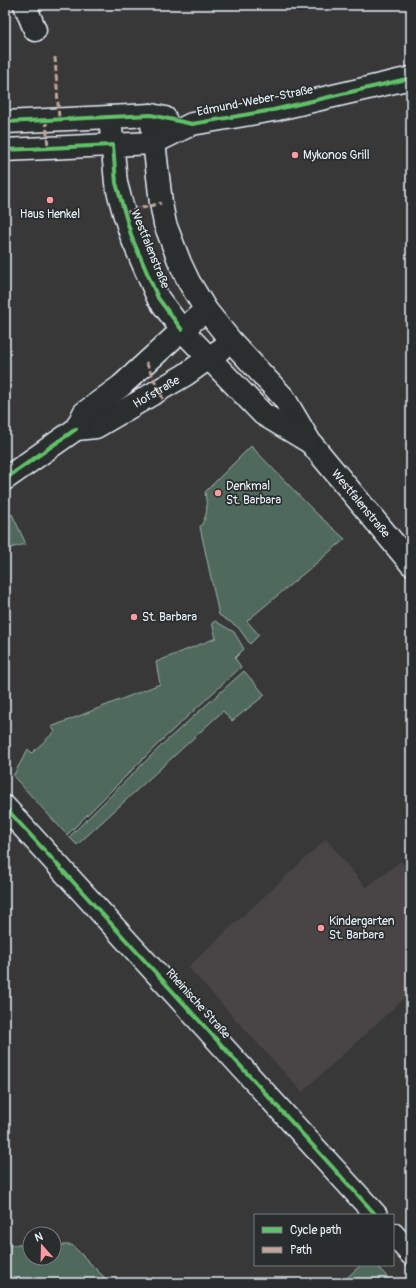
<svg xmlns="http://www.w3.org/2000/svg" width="416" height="1288" viewBox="0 0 416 1288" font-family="Pangolin,sans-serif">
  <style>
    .built { fill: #494546 }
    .green { fill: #506b5b; stroke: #9caeaa }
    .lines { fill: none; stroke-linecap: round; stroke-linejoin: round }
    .minor-casing { stroke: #e8f1f8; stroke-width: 25 }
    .minor { stroke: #2a2d2e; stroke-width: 22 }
    .quiet { stroke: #c0a59a; stroke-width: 3; stroke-dasharray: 6 3; stroke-linecap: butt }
    .cycleway-casing { stroke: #2a2d2e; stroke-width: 6 }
    .cycleway { stroke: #61c268; stroke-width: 4 }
    .poi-dot { fill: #ff9aa2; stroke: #2a2d2e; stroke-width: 1.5 }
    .labels { text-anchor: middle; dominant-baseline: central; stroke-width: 3.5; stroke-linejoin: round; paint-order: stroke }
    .street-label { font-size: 12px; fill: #e8f1f8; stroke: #2a2d2e }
    .poi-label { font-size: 12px; fill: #e8f1f8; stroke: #2a2d2e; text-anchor: start }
  </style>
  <rect width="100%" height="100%" fill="#383839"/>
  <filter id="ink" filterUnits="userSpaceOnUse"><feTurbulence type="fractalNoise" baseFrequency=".025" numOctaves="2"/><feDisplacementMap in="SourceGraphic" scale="8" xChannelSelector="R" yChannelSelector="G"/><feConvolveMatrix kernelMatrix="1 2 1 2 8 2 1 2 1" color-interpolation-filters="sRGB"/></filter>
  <g filter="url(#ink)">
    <!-- built -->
    <path class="built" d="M 326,839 L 366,888 L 401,861 L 411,872 L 411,992 L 302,1092 L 188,967 Z"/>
    <!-- green -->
    <path class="green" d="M 251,446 L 315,512 L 345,539 L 247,621 L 259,635 L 250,644 L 238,627 L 219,615 L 200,527 C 209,513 207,508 205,492 Z
      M 12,514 L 26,544 L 6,549 L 5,522 Z
      M 215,621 L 234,632 L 244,649 L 235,658 L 241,667 L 162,740 L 67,835 L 13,776 L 28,749 L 32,753 L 55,731 L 51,727 L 160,684 L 156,662 L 216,638 L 212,623 Z
      M 244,671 L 265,695 L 232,721 L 223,711 L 77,845 L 69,837 L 164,743 Z
      M 5,1245 L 30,1245 L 30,1258 L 54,1258 L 54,1245 L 72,1245 L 110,1283 L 5,1283 Z
      M 361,1265 L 376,1265 L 393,1283 L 341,1283 Z"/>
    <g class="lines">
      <defs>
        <g id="minor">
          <path d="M 25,5 L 35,30"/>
          <path id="s1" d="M 151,115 L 161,203 L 165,224 L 180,263 L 189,282 L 206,310 L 231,341 L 284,398 L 310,442 L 411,564"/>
          <path d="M 110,117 L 116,183 L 124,213 L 132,238 L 158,298 L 182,330 L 263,414 L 308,441"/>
          <path d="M 5,122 L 151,115 L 165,118"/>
          <path d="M 5,150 L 153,143 L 192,124 L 273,110 L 411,78"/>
          <path id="s2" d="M 76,429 L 96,427 L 185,375 L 220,350"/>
          <path d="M 5,479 L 76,429 L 84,413 L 121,386 L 182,330 L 206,310"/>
          <path d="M 5,807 L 376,1215"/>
          <path d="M 393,1234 L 411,1254"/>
        </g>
      </defs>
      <!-- minor casing -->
      <use href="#minor" class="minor-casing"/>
      <!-- minor -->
      <use href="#minor" class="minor"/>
      <!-- quiet -->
      <path class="quiet" d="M 55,57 L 59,119
        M 46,120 L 48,148
        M 124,213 L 161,203
        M 146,362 L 163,399
        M 17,1283 L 23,1283"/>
      <defs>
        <path id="cycleway" d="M 5,122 L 151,115 L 192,124 L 273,110 L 411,78
          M 5,150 L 113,145 L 116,183 L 132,238 L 158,298 L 182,330
          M 5,479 L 76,429
          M 5,807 L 376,1215"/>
      </defs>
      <!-- cycleway casing -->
      <use href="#cycleway" class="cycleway-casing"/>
      <!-- cycleway -->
      <use href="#cycleway" class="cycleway"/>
    </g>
  </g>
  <!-- markers -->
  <g class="poi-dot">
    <circle cx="295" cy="155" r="4"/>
    <circle cx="50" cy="200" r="4"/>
    <circle cx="218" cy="493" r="4"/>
    <circle cx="134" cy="617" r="4"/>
    <circle cx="321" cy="928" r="4"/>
  </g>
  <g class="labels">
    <!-- street labels -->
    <g class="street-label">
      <text transform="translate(255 101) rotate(-11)">Edmund-Weber-Straße</text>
      <text transform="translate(150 249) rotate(68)">Westfalenstraße</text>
      <text stroke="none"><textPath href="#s2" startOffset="90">Hofstraße</textPath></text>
      <text stroke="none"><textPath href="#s1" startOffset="454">Westfalenstraße</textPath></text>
      <text transform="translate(198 1004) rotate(48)">Rheinische Straße</text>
    </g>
    <!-- poi labels -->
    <g class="poi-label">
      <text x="303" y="155">Mykonos Grill</text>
      <text x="50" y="214" text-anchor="middle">Haus Henkel</text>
      <text x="226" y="486">Denkmal<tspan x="226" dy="14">St. Barbara</tspan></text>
      <text x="142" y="617">St. Barbara</text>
      <text x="329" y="921">Kindergarten<tspan x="329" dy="14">St. Barbara</tspan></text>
    </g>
  </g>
  <!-- margin -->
  <rect width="416" height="1288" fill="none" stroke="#2a2d2e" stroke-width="20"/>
  <rect x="10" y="10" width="396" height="1268" fill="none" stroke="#e8f1f8" stroke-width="1.5" filter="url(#ink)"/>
  <!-- legend -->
  <rect x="254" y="1214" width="140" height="52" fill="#2a2d2e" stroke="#767b7f"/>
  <rect x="262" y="1227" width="20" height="6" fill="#61c268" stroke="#767b7f"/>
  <text x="290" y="1234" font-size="12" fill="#e8f1f8">Cycle path</text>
  <rect x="262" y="1247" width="20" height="6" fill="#c0a59a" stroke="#767b7f"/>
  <text x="290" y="1254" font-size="12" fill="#e8f1f8">Path</text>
  <!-- north arrow -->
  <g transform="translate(42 1246) rotate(340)"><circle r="19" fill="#2a2d2e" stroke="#767b7f"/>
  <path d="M0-3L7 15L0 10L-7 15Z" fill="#ff9aa2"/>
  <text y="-6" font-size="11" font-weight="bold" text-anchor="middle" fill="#e8f1f8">N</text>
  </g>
</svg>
